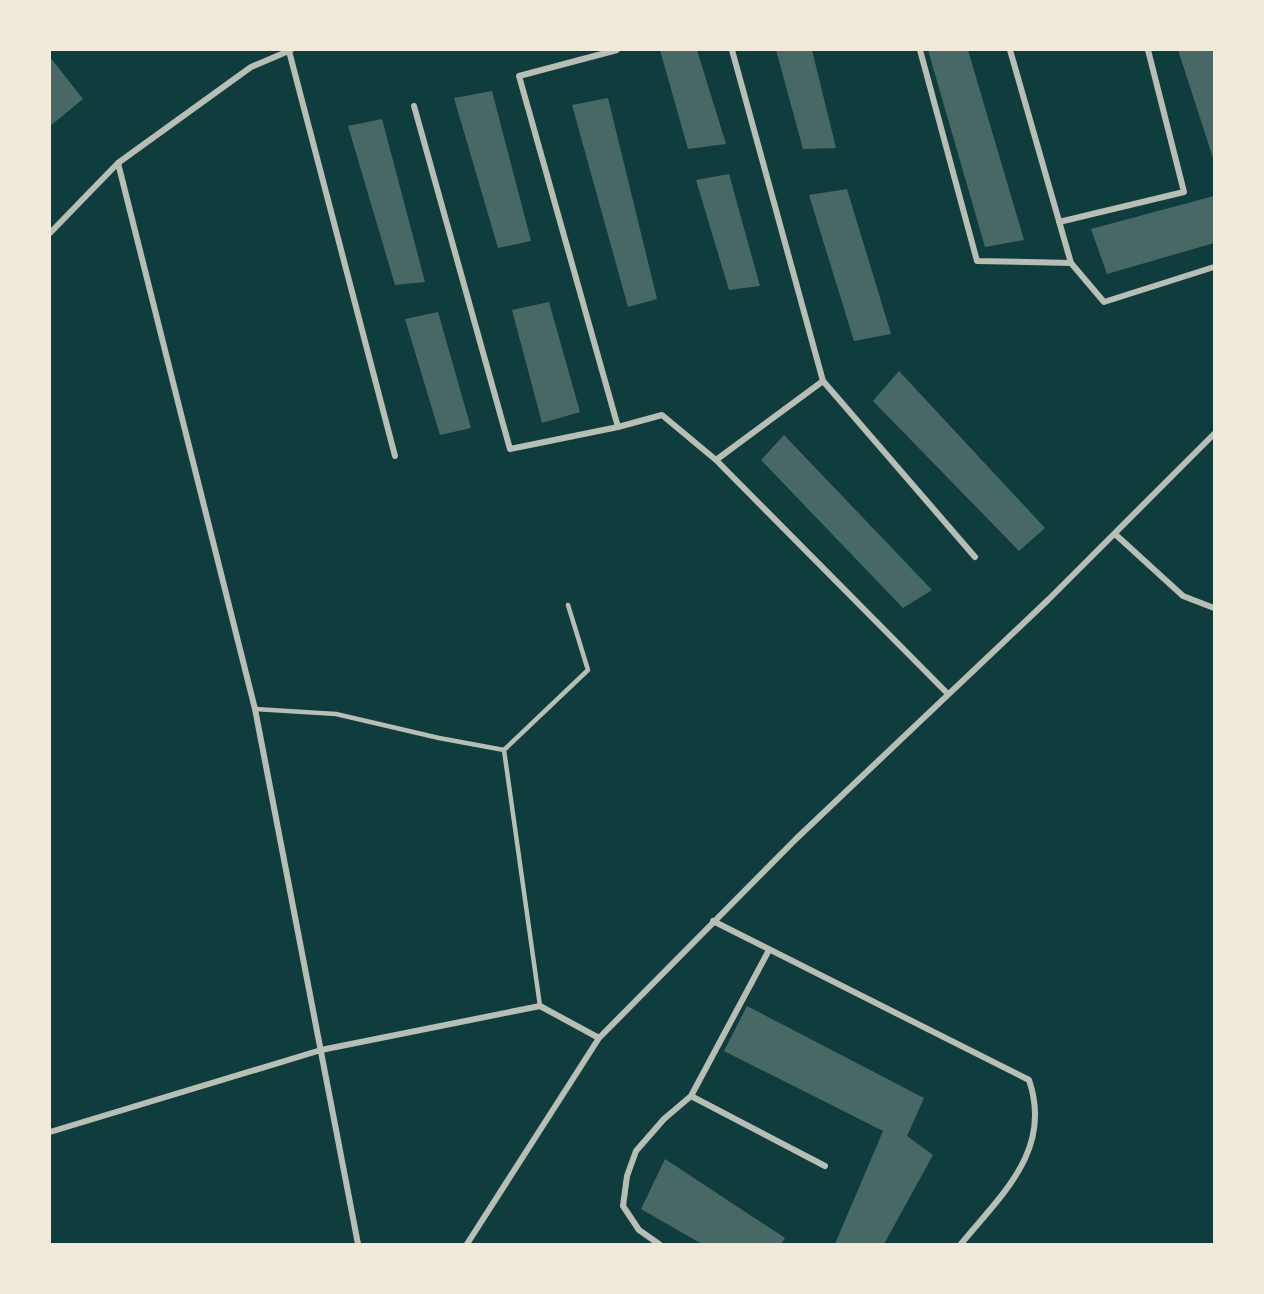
<svg xmlns="http://www.w3.org/2000/svg" width="1264" height="1294" viewBox="0 0 1264 1294" font-family="'Alegreya Sans',sans-serif">
  <style>
    .building { fill: #486865 }
    .lines { fill: none; stroke-linecap: round; stroke-linejoin: round }
    .service { stroke: #b8beb3; stroke-width: 4.5 }
    .minor { stroke: #b8beb3; stroke-width: 6 }
  </style>
  <rect width="100%" height="100%" fill="#0f3d3e"/>
  <!-- building -->
  <path class="building" d="M 660,50 L 697,50 L 726,144 L 688,149 Z
    M 776,50 L 812,50 L 836,148 L 803,149 Z
    M 928,50 L 968,50 L 1024,240 L 985,247 Z
    M 1178,50 L 1214,50 L 1214,161 Z
    M 50,57 L 83,99 L 50,126 Z
    M 492,91 L 531,241 L 498,248 L 454,98 Z
    M 608,98 L 657,299 L 628,307 L 572,105 Z
    M 382,119 L 425,282 L 395,285 L 348,126 Z
    M 729,174 L 760,286 L 729,290 L 696,180 Z
    M 847,189 L 891,334 L 854,341 L 809,195 Z
    M 1214,196 L 1214,243 L 1107,274 L 1091,229 Z
    M 549,302 L 580,412 L 542,423 L 512,310 Z
    M 438,312 L 471,428 L 440,435 L 405,319 Z
    M 899,371 L 1045,528 L 1019,551 L 873,401 Z
    M 784,435 L 932,590 L 903,608 L 761,460 Z
    M 747,1006 L 924,1098 L 907,1136 L 933,1155 L 884,1244 L 835,1244 L 883,1131 L 724,1051 Z
    M 665,1159 L 785,1238 L 781,1244 L 702,1244 L 641,1209 Z"/>
  <g class="lines">
    <!-- service -->
    <path class="service" d="M 255,709 L 336,714 L 439,738 L 504,750 L 540,1006
      M 504,750 L 588,670 L 568,605"/>
    <!-- minor -->
    <path class="minor" d="M 617,50 L 519,76 L 618,427 L 662,415 L 716,460
      M 732,50 L 823,381
      M 920,50 L 977,261 L 1071,263 L 1104,302 L 1214,267
      M 1010,50 L 1071,263
      M 289,51 L 395,456
      M 414,106 L 510,449 L 618,427
      M 118,163 L 255,709 L 358,1244
      M 1059,222 L 1184,192 L 1148,50
      M 50,233 L 118,163 L 251,67 L 291,50
      M 1115,534 L 1183,596 L 1214,608
      M 948,694 L 716,460 L 823,381 L 975,557
      M 713,921 L 1029,1080 C 1053,1150 1002,1194 961,1244
      M 691,1096 L 825,1166
      M 50,1132 L 321,1050 L 540,1006 L 599,1038
      M 467,1244 L 599,1038 L 797,838 L 1049,599 L 1214,434
      M 659,1244 L 639,1230 L 623,1206 L 627,1176 L 636,1151 L 664,1119 L 691,1096 L 769,950"/>
  </g>
  <!-- border -->
  <rect width="1264" height="1294" fill="none" stroke="#f1e9da" stroke-width="102"/>
</svg>
